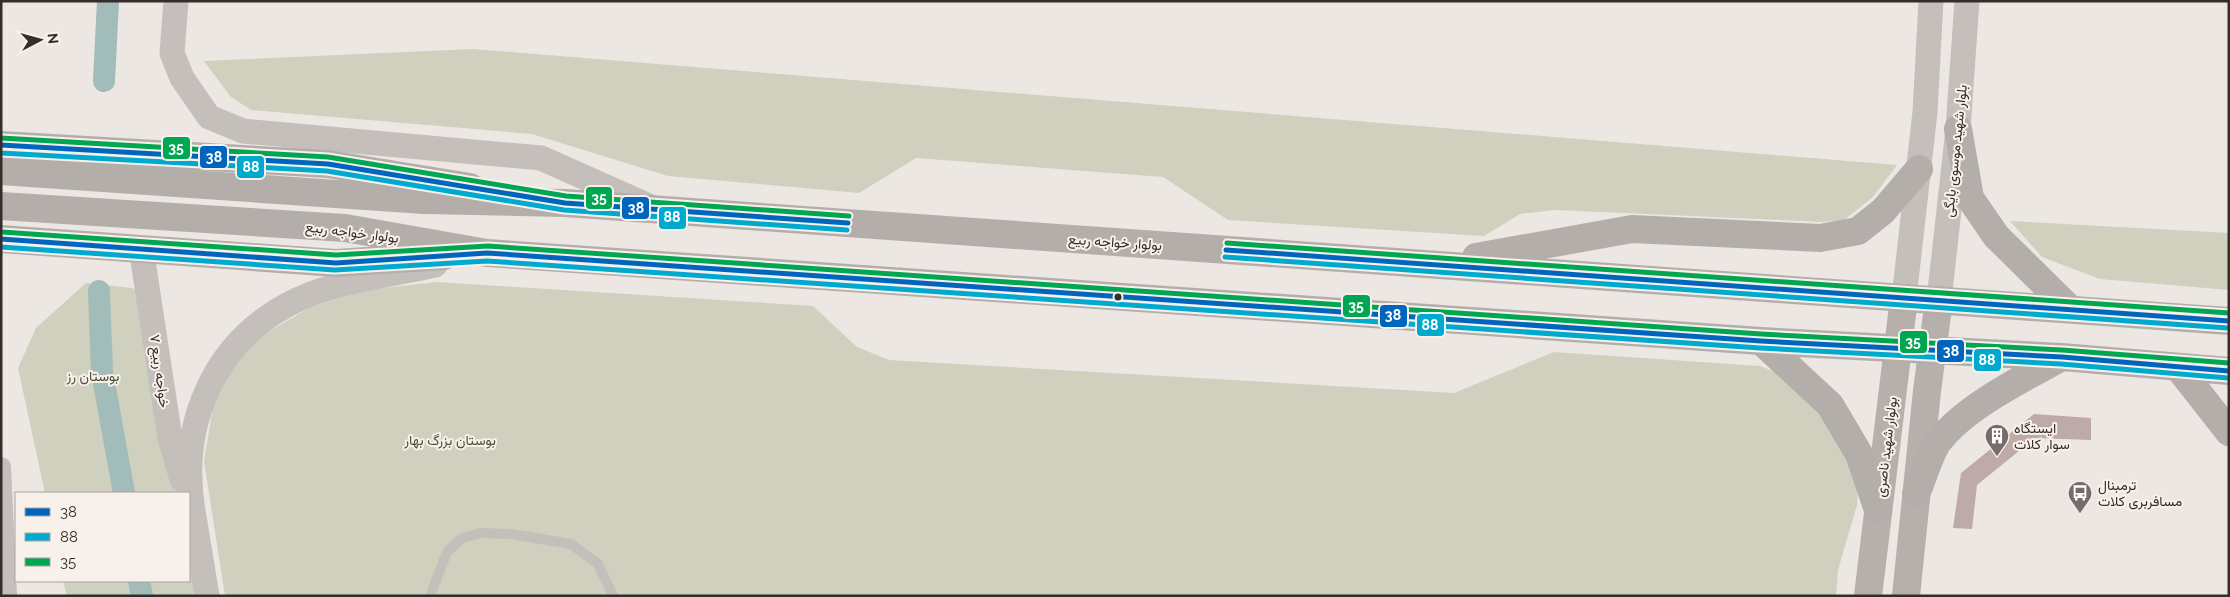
<svg xmlns="http://www.w3.org/2000/svg" width="2230" height="597" viewBox="0 0 2230 597" font-family="Raleway,Vazirmatn,sans-serif">
  <style>
    .green { fill: #cfd0be }
    .lines { fill: none; stroke-linecap: round; stroke-linejoin: round }
    .canal { stroke: #a1bcb9; stroke-width: 22 }
    .building { fill: #beaaa6 }
    .service { stroke: #c5bfbc; stroke-width: 10 }
    .minor { stroke: #c5bfbc; stroke-width: 20 }
    .tertiary { stroke: #c5bfbc; stroke-width: 25 }
    .secondary { stroke: #b6afac; stroke-width: 28 }
    .primary { stroke: #b4aeab; stroke-width: 28 }
    .bus-1-casing { stroke: #f8f0eb; stroke-width: 9 }
    .bus-2-casing { stroke: #f8f0eb; stroke-width: 9 }
    .bus-3-casing { stroke: #f8f0eb; stroke-width: 9 }
    .bus-1 { stroke: #0065bd; stroke-width: 5 }
    .bus-2 { stroke: #00a9ce; stroke-width: 5 }
    .bus-3 { stroke: #00a651; stroke-width: 5 }
    .bus-dot { fill: #362c2a; stroke: #f8f0eb; stroke-width: 2 }
    .labels { text-anchor: middle; dominant-baseline: central; stroke-width: 4; stroke-linejoin: round; paint-order: stroke }
    .street-label { font-size: 14px; fill: #362c2a; stroke: #f8f0eb }
    .park-label { font-size: 14px; fill: #495130; stroke: #f8f0eb }
    .poi-label { font-size: 14px; fill: #362c2a; stroke: #f8f0eb; text-anchor: start }
    .line-badge { stroke: #f8f0eb; stroke-width: 2 }
    .badge-label { font-size: 14px; text-anchor: middle; font-weight: bold; fill: #fff }
  </style>
  <rect width="100%" height="100%" fill="#ece7e3"/>
  <!-- green -->
  <path class="green" d="M 473,49 L 1897,165 L 1873,197 L 1844,220 L 1822,222 L 1555,210 L 1520,214 L 1484,236 L 1228,220 L 1163,177 L 916,158 L 859,193 L 668,176 L 532,134 L 251,110 L 231,97 L 204,61 Z
    M 2010,221 L 2229,233 L 2229,290 L 2100,279 L 2042,257 Z
    M 437,282 L 813,306 L 857,347 L 889,360 L 1454,393 L 1554,352 L 1760,366 L 1794,379 L 1847,452 L 1858,486 L 1857,505 L 1838,570 L 1836,596 L 225,596 L 204,461 L 215,395 L 246,345 L 309,308 L 364,290 Z
    M 86,283 L 132,288 L 154,300 L 182,493 L 45,493 L 18,368 L 36,328 Z
    M 189,536 L 198,596 L 67,596 L 63,581 L 189,581 Z"/>
  <g class="lines">
    <!-- canal -->
    <path class="canal" d="M 104,81 L 108,1
      M 99,291 L 102,372 L 124,493
      M 139,581 L 142,596"/>
  </g>
  <!-- building -->
  <path class="building" d="M 2034,414 L 2091,418 L 2091,440 L 2035,438 L 1977,485 L 1972,529 L 1953,528 L 1961,473 Z"/>
  <g class="lines">
    <!-- service -->
    <path class="service" d="M 430,596 L 447,552 L 462,538 L 481,533 L 511,534 L 571,544 L 598,564 L 613,596"/>
    <!-- minor -->
    <path class="minor" d="M 1,467 L 7,596"/>
    <!-- tertiary -->
    <path class="tertiary" d="M 176,1 L 172,53 L 182,78 L 209,117 L 243,131 L 541,158 L 651,207
      M 141,248 L 170,438 L 182,479
      M 1904,298 L 1925,112 L 1931,1
      M 1939,300 L 1958,129 L 1967,1
      M 189,502 L 194,517 L 207,596
      M 194,517 C 177,426 213,339 299,299 C 341,280 391,275 435,265"/>
    <!-- secondary -->
    <path class="secondary" d="M 1868,596 L 1904,298
      M 1906,596 L 1927,391 L 1939,300"/>
    <!-- primary -->
    <path class="primary" d="M 1958,129 L 1970,198 L 1996,236 L 2069,308
      M 1,145 L 328,164 L 470,187
      M 1,171 L 424,200 L 565,203 L 2229,321
      M 1,206 L 345,228 L 487,253 L 1761,341 L 2062,357 L 2229,371
      M 1,239 L 336,263 L 444,256
      M 1476,257 L 1632,229 L 1820,238 L 1858,231 L 1883,211 L 1919,169
      M 1761,341 L 1830,405 L 1859,454 L 1878,510
      M 2178,367 L 2229,432
      M 1916,494 C 1923,479 1930,452 1939,441 C 1966,406 2024,378 2062,357"/>
    <defs>
      <path id="bus-1" d="M 1,145 L 328,164 L 565,203 L 848,223
        M 1,239 L 336,263 L 487,253 L 1761,341 L 2062,357 L 2229,371
        M 1226,250 L 2229,321"/>
      <path id="bus-2" d="M 1,153 L 327,171 L 564,210 L 847,230
        M 1,247 L 335,270 L 487,261 L 1760,348 L 2061,364 L 2228,378
        M 1225,257 L 2228,328"/>
      <path id="bus-3" d="M 1,138 L 328,157 L 566,196 L 849,216
        M 2,232 L 336,255 L 488,246 L 1761,334 L 2062,350 L 2229,363
        M 1227,243 L 2229,313"/>
    </defs>
    <!-- bus-1 casing -->
    <use href="#bus-1" class="bus-1-casing"/>
    <!-- bus-2 casing -->
    <use href="#bus-2" class="bus-2-casing"/>
    <!-- bus-3 casing -->
    <use href="#bus-3" class="bus-3-casing"/>
    <!-- bus-1 -->
    <use href="#bus-1" class="bus-1"/>
    <!-- bus-2 -->
    <use href="#bus-2" class="bus-2"/>
    <!-- bus-3 -->
    <use href="#bus-3" class="bus-3"/>
  </g>
  <!-- icons -->
  <defs>
    <symbol id="building-pin" viewBox="-11 -11 22 30"><path d="M0 17L-7.5 6A9.5 9.5 0 1 1 7.5 6Z" fill="#766d6b" stroke="#f8f0eb"/><path d="M-4-6H4V6H1V3H-1V6H-4ZM-2.5-4.3h1.7v1.8h-1.7ZM.8-4.3h1.7v1.8H.8ZM-2.5-1h1.7V.8h-1.7ZM.8-1h1.7V.8H.8Z" fill="#fff"/></symbol>
    <symbol id="bus-pin" viewBox="-11 -11 22 30"><path d="M0 17L-7.5 6A9.5 9.5 0 1 1 7.5 6Z" fill="#766d6b" stroke="#f8f0eb"/><path d="M-5-6H5V4H4V6H2V4H-2V6H-4V4H-5ZM-3.5-4V0h7V-4ZM-3.5 1.2v1.5H-2V1.2ZM2 1.2v1.5H3.5V1.2Z" fill="#fff"/></symbol>
  </defs>
  <g fill-rule="evenodd">
    <use href="#building-pin" x="1983" y="422" width="28" height="38"/>
    <use href="#bus-pin" x="2066" y="479" width="28" height="38"/>
  </g>
  <!-- markers -->
  <circle class="bus-dot" cx="1118" cy="297" r="4.5"/>
  <g class="labels">
    <!-- street labels -->
    <g class="street-label">
      <text transform="translate(1955 151) rotate(-84)">بلوار شهید موسوی بایگی</text>
      <text transform="translate(352 232) rotate(7)">بولوار خواجه ربیع</text>
      <text transform="translate(1115 242) rotate(4)">بولوار خواجه ربیع</text>
      <text transform="translate(160 371) rotate(82)">خواجه ربیع ۷</text>
      <text transform="translate(1886 447) rotate(-83)">بولوار شهید ناصری</text>
    </g>
    <!-- park labels -->
    <g class="park-label">
      <text x="93" y="376">بوستان رز</text>
      <text x="450" y="440">بوستان بزرگ بهار</text>
    </g>
    <!-- poi labels -->
    <g class="poi-label">
      <text x="2014" y="428">ایستگاه<tspan x="2014" dy="16">سوار کلات</tspan></text>
      <text x="2098" y="485">ترمبنال<tspan x="2098" dy="16">مسافربری کلات</tspan></text>
    </g>
  </g>
  <g class="line-badge">
    <rect x="162" y="136" width="29" height="24" rx="5" fill="#00a651"/>
    <rect x="199" y="145" width="29" height="24" rx="5" fill="#0065bd"/>
    <rect x="236" y="155" width="29" height="24" rx="5" fill="#00a9ce"/>
    <rect x="585" y="186" width="28" height="24" rx="5" fill="#00a651"/>
    <rect x="621" y="196" width="29" height="24" rx="5" fill="#0065bd"/>
    <rect x="658" y="206" width="29" height="24" rx="5" fill="#00a9ce"/>
    <rect x="1342" y="294" width="29" height="24" rx="5" fill="#00a651"/>
    <rect x="1379" y="304" width="29" height="24" rx="5" fill="#0065bd"/>
    <rect x="1416" y="313" width="29" height="24" rx="5" fill="#00a9ce"/>
    <rect x="1899" y="330" width="29" height="24" rx="5" fill="#00a651"/>
    <rect x="1936" y="339" width="29" height="24" rx="5" fill="#0065bd"/>
    <rect x="1973" y="348" width="29" height="24" rx="5" fill="#00a9ce"/>
  </g>
  <g class="badge-label">
    <text x="176" y="153">35</text>
    <text x="214" y="162">38</text>
    <text x="251" y="172">88</text>
    <text x="599" y="203">35</text>
    <text x="636" y="213">38</text>
    <text x="672" y="222">88</text>
    <text x="1356" y="311">35</text>
    <text x="1393" y="320">38</text>
    <text x="1430" y="330">88</text>
    <text x="1913" y="347">35</text>
    <text x="1951" y="356">38</text>
    <text x="1987" y="365">88</text>
  </g>
  <!-- border -->
  <rect width="2230" height="597" fill="none" stroke="#362c2a" stroke-width="5"/>
  <!-- legend -->
  <rect x="15" y="492" width="175" height="90" fill="#f8f0eb" stroke="#aaa29e"/>
  <rect x="25" y="508" width="25" height="8" fill="#0065bd" stroke="#aaa29e"/>
  <text x="60" y="517" font-size="15" fill="#362c2a">38</text>
  <rect x="25" y="533" width="25" height="8" fill="#00a9ce" stroke="#aaa29e"/>
  <text x="60" y="542" font-size="15" fill="#362c2a">88</text>
  <rect x="25" y="558" width="25" height="8" fill="#00a651" stroke="#aaa29e"/>
  <text x="60" y="567" font-size="15" fill="#362c2a">35</text>
  <!-- north arrow -->
  <g transform="translate(40 40) rotate(84)" stroke="#f8f0eb" stroke-width="4" paint-order="stroke">
  <path d="M0-4L9 19L0 12L-9 19Z" fill="#362c2a"/>
  <text y="-8" font-size="14" font-weight="bold" text-anchor="middle" fill="#362c2a">N</text>
  </g>
</svg>
